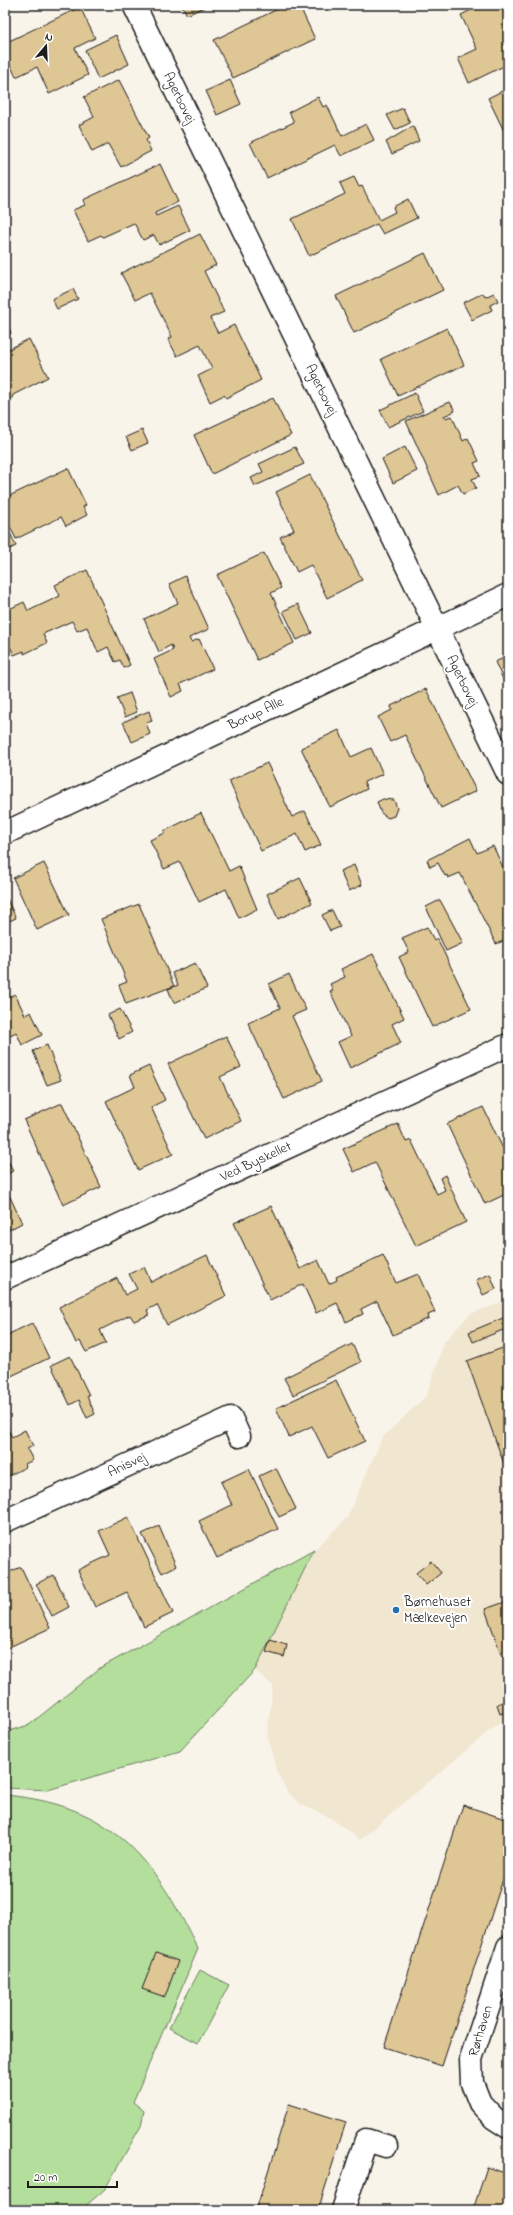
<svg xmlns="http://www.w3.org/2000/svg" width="513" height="2215" viewBox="0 0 513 2215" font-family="'Indie Flower',sans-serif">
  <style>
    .built { fill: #f1e6d0 }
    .green { fill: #b3de9c; stroke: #687d5c }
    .building { fill: #dfc695; stroke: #1c1c1c }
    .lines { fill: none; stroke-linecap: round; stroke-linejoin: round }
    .street-casing { stroke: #1c1c1c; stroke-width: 25 }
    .street { stroke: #fff; stroke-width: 22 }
    .poi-dot { fill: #1f6fb2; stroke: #fff; stroke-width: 1.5 }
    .labels { text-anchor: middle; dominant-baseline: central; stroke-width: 4; stroke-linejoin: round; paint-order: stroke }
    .street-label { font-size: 14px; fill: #1c1c1c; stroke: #fff }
    .poi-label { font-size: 14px; fill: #1c1c1c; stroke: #fff; text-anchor: start }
  </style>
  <rect width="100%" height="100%" fill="#f9f4ea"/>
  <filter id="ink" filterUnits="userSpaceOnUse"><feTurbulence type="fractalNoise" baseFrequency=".025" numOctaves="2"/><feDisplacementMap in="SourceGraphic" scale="8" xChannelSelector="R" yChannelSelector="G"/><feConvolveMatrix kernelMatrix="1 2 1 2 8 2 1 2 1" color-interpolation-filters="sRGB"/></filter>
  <g filter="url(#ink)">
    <!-- built -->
    <path class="built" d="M 508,1300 L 508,1715 L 360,1840 L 331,1818 L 302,1805 L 288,1793 L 276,1771 L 267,1732 L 273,1686 L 255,1670 L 314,1550 L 347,1518 L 382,1438 L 427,1395 L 444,1342 L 470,1314 Z"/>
    <!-- green -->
    <path class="green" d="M 314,1550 L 255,1670 L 180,1751 L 48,1790 L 5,1788 L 5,1732 L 29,1725 L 100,1668 Z
      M 5,1795 C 113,1805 153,1857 198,1949 L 133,2102 L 144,2111 L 141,2126 L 105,2189 L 81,2210 L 5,2210 Z
      M 200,1970 L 229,1985 L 198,2043 L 169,2028 Z"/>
    <!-- building -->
    <path class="building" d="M 182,5 L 209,5 L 187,15 Z
      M 286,5 L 299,5 L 315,39 L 233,78 L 214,40 Z
      M 481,5 L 508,5 L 508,12 L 504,14 L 508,22 L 508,64 L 469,83 L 458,58 L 477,49 L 461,15 Z
      M 80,7 L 95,38 L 75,48 L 88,75 L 49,94 L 37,67 L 16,77 L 5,54 L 5,43 Z
      M 116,35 L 129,64 L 98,79 L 85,50 Z
      M 119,80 L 149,138 L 146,140 L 151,151 L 121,167 L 108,144 L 92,152 L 79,125 L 94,117 L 84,97 Z
      M 230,80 L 241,104 L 217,115 L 206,91 Z
      M 508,88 L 508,129 L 504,131 L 488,98 Z
      M 318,97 L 323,107 L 327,105 L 342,136 L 366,124 L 374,140 L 341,156 L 335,145 L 267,178 L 250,143 L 294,122 L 289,112 Z
      M 403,108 L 410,123 L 395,130 L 387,115 Z
      M 413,126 L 419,141 L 392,154 L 386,142 Z
      M 160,164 L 178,202 L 155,213 L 156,216 L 178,206 L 190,230 L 159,245 L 154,235 L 143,240 L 134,223 L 103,237 L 101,235 L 88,241 L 73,210 L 85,205 L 83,200 Z
      M 354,177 L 359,187 L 362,186 L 379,220 L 395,212 L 393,207 L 408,199 L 417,218 L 383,234 L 377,224 L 309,256 L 292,219 L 345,194 L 340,183 Z
      M 200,234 L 216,265 L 204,271 L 224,312 L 210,318 L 218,333 L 234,325 L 261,380 L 226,398 L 224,395 L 210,402 L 198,376 L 212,369 L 200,345 L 177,356 L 168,339 L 172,337 L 150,293 L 135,300 L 121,273 Z
      M 425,253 L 443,290 L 354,333 L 336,296 Z
      M 73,289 L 78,299 L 57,309 L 52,299 Z
      M 483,293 L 485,297 L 494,293 L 498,301 L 490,305 L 492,310 L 472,320 L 463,303 Z
      M 5,321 L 11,333 L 5,336 Z
      M 447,328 L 464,365 L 398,396 L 381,359 Z
      M 29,339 L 48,377 L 13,395 L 11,401 L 5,403 L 5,351 Z
      M 508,373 L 508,384 L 504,375 Z
      M 415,393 L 423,411 L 388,427 L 380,410 Z
      M 273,398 L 291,435 L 212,474 L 194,435 Z
      M 450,402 L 455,411 L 444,416 L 445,418 L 452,416 L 463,441 L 468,438 L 479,461 L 474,463 L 480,476 L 472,479 L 476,488 L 463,494 L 458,485 L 439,495 L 406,421 Z
      M 142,430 L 148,443 L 132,450 L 126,437 Z
      M 295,447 L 304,464 L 255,486 L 251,478 L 263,472 L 259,464 Z
      M 405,447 L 417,471 L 393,483 L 382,459 Z
      M 68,468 L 86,505 L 83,507 L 87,515 L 66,526 L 61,517 L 16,539 L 5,516 L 5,498 Z
      M 310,475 L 362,580 L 327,598 L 311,565 L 297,572 L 280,537 L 294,530 L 276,492 Z
      M 5,522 L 16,546 L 5,551 Z
      M 264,553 L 281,588 L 271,593 L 294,643 L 257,660 L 217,575 Z
      M 87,570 L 130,665 L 124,668 L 120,660 L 115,662 L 108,647 L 98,652 L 87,627 L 77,631 L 72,621 L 43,634 L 47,643 L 24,654 L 24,651 L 14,655 L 5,636 L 5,611 L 24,602 L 28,611 L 60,596 L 55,585 Z
      M 185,576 L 209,629 L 189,638 L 191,642 L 199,639 L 213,669 L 180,684 L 183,691 L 171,697 L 154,659 L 173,650 L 171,645 L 159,652 L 144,619 L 178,603 L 169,584 Z
      M 298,604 L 312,633 L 297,640 L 283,611 Z
      M 508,656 L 508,690 L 495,662 Z
      M 426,689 L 476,791 L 441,808 L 405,735 L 390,742 L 378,717 L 392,710 L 391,706 Z
      M 130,693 L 137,712 L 125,717 L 117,698 Z
      M 149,711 L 152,721 L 146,723 L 150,734 L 132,742 L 123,722 Z
      M 339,730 L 351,757 L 371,748 L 383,774 L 364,782 L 367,789 L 330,807 L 301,748 Z
      M 267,763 L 292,817 L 305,811 L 321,845 L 305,852 L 297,834 L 261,851 L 229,781 Z
      M 383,799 L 394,800 L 397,808 L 394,816 L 388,818 L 381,813 L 377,802 Z
      M 201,813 L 229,871 L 239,866 L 257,909 L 239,918 L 226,889 L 199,902 L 180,862 L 164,869 L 150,840 L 165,833 L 164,831 Z
      M 470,838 L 477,853 L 493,846 L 508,878 L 508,939 L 496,944 L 460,873 L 448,878 L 447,875 L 445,876 L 438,863 L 430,867 L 427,860 Z
      M 44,863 L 69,915 L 37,930 L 13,878 Z
      M 354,865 L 362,885 L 349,891 L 340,871 Z
      M 300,878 L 312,903 L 278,919 L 267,894 Z
      M 5,895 L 16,918 L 5,923 Z
      M 440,900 L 463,943 L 446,951 L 426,907 Z
      M 139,904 L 174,986 L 126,1004 L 119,985 L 127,982 L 101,919 Z
      M 332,910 L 340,927 L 330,931 L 322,915 Z
      M 427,927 L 434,940 L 437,938 L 471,1009 L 432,1027 L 399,957 L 409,952 L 402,938 Z
      M 373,954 L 404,1018 L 392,1024 L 401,1043 L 350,1068 L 338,1042 L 351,1036 L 330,991 L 333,990 L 330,984 L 345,977 L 341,969 Z
      M 195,963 L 207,988 L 174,1003 L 168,989 L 178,985 L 172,973 Z
      M 289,974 L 306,1010 L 292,1016 L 322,1081 L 284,1099 L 248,1023 L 280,1008 L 269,984 Z
      M 15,994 L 25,1015 L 31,1012 L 42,1035 L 22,1045 L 16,1032 L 5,1038 L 5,999 Z
      M 120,1009 L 132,1032 L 119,1039 L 108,1015 Z
      M 226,1036 L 241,1067 L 220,1077 L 241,1121 L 204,1139 L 168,1064 Z
      M 47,1045 L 61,1080 L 47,1085 L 33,1051 Z
      M 149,1066 L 165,1100 L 151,1107 L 173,1154 L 138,1170 L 106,1101 L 135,1087 L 130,1075 Z
      M 62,1103 L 101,1187 L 63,1205 L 24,1120 Z
      M 483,1107 L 508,1159 L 508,1193 L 485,1204 L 447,1124 Z
      M 398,1124 L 406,1142 L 411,1140 L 437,1194 L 445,1190 L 440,1178 L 445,1175 L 466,1222 L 416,1246 L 375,1162 L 354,1172 L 343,1149 Z
      M 5,1154 L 13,1171 L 5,1175 Z
      M 5,1186 L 22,1223 L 5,1232 Z
      M 271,1206 L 300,1269 L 318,1260 L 329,1284 L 337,1280 L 336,1277 L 383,1255 L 396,1283 L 418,1274 L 435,1312 L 428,1315 L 429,1318 L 393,1335 L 377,1301 L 361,1309 L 363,1314 L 346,1322 L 337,1303 L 316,1313 L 303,1284 L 270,1300 L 234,1223 Z
      M 207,1255 L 226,1296 L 167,1325 L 157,1305 L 147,1310 L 149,1315 L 134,1321 L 130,1315 L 100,1330 L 106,1343 L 86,1352 L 80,1341 L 76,1343 L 59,1307 L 117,1278 L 125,1295 L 137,1289 L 129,1274 L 144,1267 L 151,1282 Z
      M 490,1274 L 496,1289 L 483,1295 L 476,1280 Z
      M 508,1316 L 508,1328 L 473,1342 L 469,1332 Z
      M 32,1323 L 49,1358 L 5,1379 L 5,1336 Z
      M 352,1344 L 361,1362 L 293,1395 L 284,1378 Z
      M 508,1346 L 508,1475 L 467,1361 Z
      M 70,1356 L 89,1395 L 87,1396 L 95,1414 L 87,1418 L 79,1400 L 70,1405 L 51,1365 Z
      M 336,1380 L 365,1441 L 328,1458 L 312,1426 L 289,1437 L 276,1408 Z
      M 5,1424 L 12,1437 L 25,1430 L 33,1446 L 27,1449 L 33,1460 L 25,1464 L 26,1467 L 8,1476 L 5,1470 Z
      M 276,1468 L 296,1509 L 279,1517 L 259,1476 Z
      M 249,1469 L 278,1529 L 217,1558 L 199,1521 L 232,1505 L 221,1482 Z
      M 128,1517 L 173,1613 L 144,1627 L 127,1592 L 95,1607 L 78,1570 L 110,1555 L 99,1531 Z
      M 159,1526 L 176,1566 L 162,1573 L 142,1534 Z
      M 431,1561 L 441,1573 L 426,1585 L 416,1573 Z
      M 21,1567 L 50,1628 L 5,1649 L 5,1574 Z
      M 54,1575 L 69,1607 L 52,1616 L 36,1584 Z
      M 508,1601 L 508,1654 L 502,1657 L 485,1609 Z
      M 270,1640 L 287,1645 L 284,1657 L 266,1652 Z
      M 508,1700 L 508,1711 L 500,1714 L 497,1704 Z
      M 463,1805 L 508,1820 L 508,1864 L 442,2066 L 384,2047 Z
      M 156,1953 L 178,1961 L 165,1997 L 142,1989 Z
      M 289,2104 L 346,2122 L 318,2210 L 256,2210 Z
      M 487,2167 L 508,2174 L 508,2210 L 473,2210 Z"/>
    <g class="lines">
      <defs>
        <path id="street" d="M 134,5 L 508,774
          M 5,833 L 508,595
          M 5,1278 L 508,1045
          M 5,1521 L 231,1418 L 239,1436
          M 508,1947 L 471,2059 L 472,2083 L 480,2103 L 494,2118 L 508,2127
          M 343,2210 L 366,2140 L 386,2146"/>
      </defs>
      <!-- street casing -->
      <use href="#street" class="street-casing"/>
      <!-- street -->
      <use href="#street" class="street"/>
    </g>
  </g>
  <!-- markers -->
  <circle class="poi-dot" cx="396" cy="1610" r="4"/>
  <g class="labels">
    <!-- street labels -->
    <g class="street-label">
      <text transform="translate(179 98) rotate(64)">Agerbovej</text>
      <text transform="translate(321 390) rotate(64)">Agerbovej</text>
      <text transform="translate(462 681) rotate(64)">Agerbovej</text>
      <text transform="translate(256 714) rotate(-25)">Borup Alle</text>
      <text transform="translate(256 1162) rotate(-25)">Ved Byskellet</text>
      <text transform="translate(127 1465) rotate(-25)">Anisvej</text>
      <text transform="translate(481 2031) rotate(-73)">Rørhaven</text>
    </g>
    <!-- poi labels -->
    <g class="poi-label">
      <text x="404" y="1602">Børnehuset<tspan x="404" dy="16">Mælkevejen</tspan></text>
    </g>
  </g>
  <!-- margin -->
  <rect width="513" height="2215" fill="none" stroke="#fff" stroke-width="20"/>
  <rect x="10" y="10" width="493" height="2195" fill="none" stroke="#1c1c1c" stroke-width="1.5" filter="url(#ink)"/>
  <!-- north arrow -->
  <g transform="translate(46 46) rotate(19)" stroke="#ffffff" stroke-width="3" paint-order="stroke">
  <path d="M0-3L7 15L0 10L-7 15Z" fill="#1c1c1c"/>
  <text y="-6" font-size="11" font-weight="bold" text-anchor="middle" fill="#1c1c1c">N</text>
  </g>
  <!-- scale -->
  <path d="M28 2181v6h89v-6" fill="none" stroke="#1c1c1c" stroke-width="2"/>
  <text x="34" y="2181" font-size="12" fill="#1c1c1c" stroke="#ffffff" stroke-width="3" paint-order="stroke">20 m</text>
</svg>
